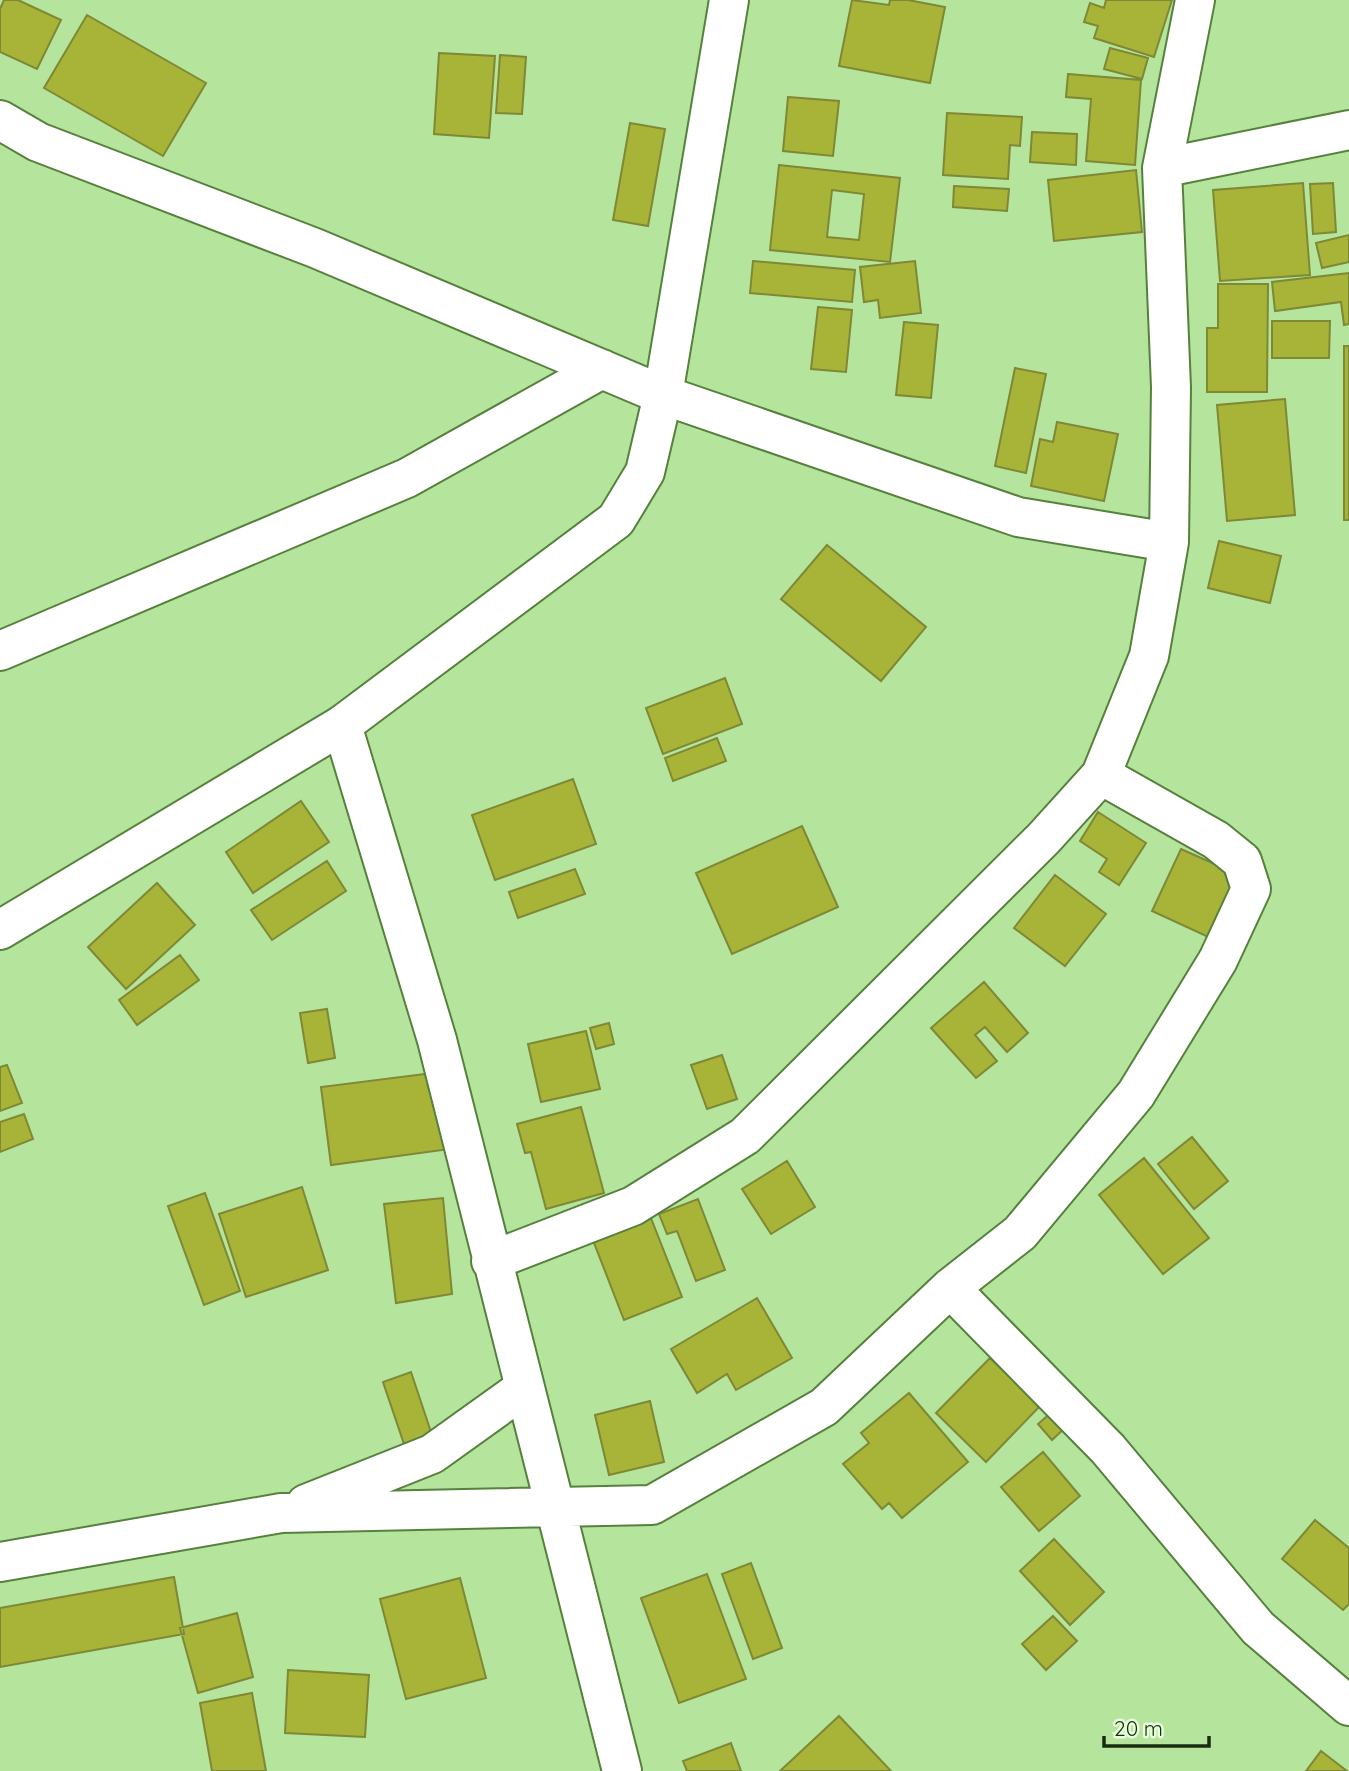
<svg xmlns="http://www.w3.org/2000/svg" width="1349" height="1771" viewBox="0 0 1349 1771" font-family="Quicksand,sans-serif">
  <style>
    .building { fill: #a7b438; stroke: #7e8835; stroke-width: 2; fill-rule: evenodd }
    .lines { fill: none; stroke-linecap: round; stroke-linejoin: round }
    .minor-casing { stroke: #56813d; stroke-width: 42 }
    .major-casing { stroke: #56813d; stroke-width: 42 }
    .minor { stroke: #fff; stroke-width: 38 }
    .major { stroke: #fff; stroke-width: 38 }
  </style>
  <rect width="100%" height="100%" fill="#b5e49c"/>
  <!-- building -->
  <path class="building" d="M 4,0 L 18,0 L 61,20 L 37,69 L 0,52 L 0,9 Z
    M 852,0 L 889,5 L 890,0 L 908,0 L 945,7 L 930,83 L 839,66 Z
    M 1106,0 L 1172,0 L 1154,57 L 1094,38 L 1098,26 L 1084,22 L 1090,3 L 1104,8 Z
    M 87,15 L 206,83 L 163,156 L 44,88 Z
    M 1110,48 L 1148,58 L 1142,79 L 1104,69 Z
    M 439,53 L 495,56 L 489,138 L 434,134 Z
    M 500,55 L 526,57 L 522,114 L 496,113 Z
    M 1068,74 L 1141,80 L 1135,165 L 1086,161 L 1091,99 L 1066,97 Z
    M 788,97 L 839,101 L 833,156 L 783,151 Z
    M 947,113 L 1022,117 L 1020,146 L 1010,145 L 1008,179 L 943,175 Z
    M 630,123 L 665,129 L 648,226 L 613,220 Z
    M 1032,132 L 1077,134 L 1076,165 L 1030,162 Z
    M 779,165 L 900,178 L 890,262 L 770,250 ZM 832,190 L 864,194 L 859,240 L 827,237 Z
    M 1136,170 L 1142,232 L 1054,241 L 1048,180 Z
    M 1303,183 L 1310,275 L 1220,281 L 1213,190 Z
    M 1333,183 L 1336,232 L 1313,234 L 1310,184 Z
    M 954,186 L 1009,189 L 1007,211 L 953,207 Z
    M 1349,235 L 1349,262 L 1322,268 L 1316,243 Z
    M 753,261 L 855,270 L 852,302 L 750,293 Z
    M 915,261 L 921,313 L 880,318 L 878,300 L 864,302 L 860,267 Z
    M 1349,273 L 1349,324 L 1344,325 L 1341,302 L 1275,311 L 1272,282 Z
    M 1218,284 L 1268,284 L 1267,392 L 1207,392 L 1207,328 L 1218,328 Z
    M 818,307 L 852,310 L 846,372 L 811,369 Z
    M 1272,321 L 1330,321 L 1329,358 L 1272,358 Z
    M 904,322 L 938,325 L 931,398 L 896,395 Z
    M 1344,346 L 1349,346 L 1349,520 L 1344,520 Z
    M 1015,368 L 1046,374 L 1026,473 L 995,466 Z
    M 1285,399 L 1295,515 L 1227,521 L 1217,405 Z
    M 1057,422 L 1118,434 L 1104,501 L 1031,486 L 1040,439 L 1053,442 Z
    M 1219,541 L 1281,556 L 1270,603 L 1208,588 Z
    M 827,545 L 926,627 L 881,681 L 781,599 Z
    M 725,678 L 742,724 L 663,754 L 646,708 Z
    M 717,738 L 726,761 L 673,781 L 665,758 Z
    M 573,779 L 596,844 L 495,880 L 472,815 Z
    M 301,801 L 329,842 L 253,893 L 226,852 Z
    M 1098,812 L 1146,843 L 1119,885 L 1099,872 L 1107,859 L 1080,841 Z
    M 802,826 L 838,907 L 732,954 L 696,873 Z
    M 1181,849 L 1246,878 L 1217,941 L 1152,911 Z
    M 327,861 L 346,891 L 272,940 L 251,910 Z
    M 575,869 L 585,894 L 518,918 L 509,892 Z
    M 1055,875 L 1106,914 L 1065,966 L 1014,928 Z
    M 157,883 L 195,925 L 126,989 L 88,947 Z
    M 180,955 L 199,980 L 137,1025 L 119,1000 Z
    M 984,982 L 1028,1033 L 1007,1052 L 985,1027 L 975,1035 L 997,1061 L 976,1078 L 931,1028 Z
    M 327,1009 L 335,1058 L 308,1063 L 300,1013 Z
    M 609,1023 L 614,1044 L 596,1049 L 590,1028 Z
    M 586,1031 L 600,1089 L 541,1102 L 528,1044 Z
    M 722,1055 L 737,1099 L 707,1109 L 691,1065 Z
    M 7,1065 L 22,1103 L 0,1111 L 0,1067 Z
    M 440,1072 L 450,1149 L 331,1165 L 321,1087 Z
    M 581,1107 L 604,1193 L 546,1209 L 531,1152 L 525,1153 L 517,1124 Z
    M 24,1114 L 33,1139 L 0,1152 L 0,1122 Z
    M 1192,1137 L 1228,1181 L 1194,1209 L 1158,1164 Z
    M 1144,1158 L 1209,1238 L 1163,1274 L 1099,1195 Z
    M 787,1161 L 815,1207 L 771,1234 L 742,1189 Z
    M 302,1187 L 328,1270 L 246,1297 L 219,1214 Z
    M 205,1193 L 240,1291 L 204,1305 L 168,1206 Z
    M 443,1198 L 452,1294 L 396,1303 L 384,1204 Z
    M 698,1199 L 725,1270 L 696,1281 L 677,1231 L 667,1234 L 659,1214 Z
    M 647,1208 L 682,1297 L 624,1320 L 589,1230 Z
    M 757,1298 L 792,1358 L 736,1390 L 727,1374 L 697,1393 L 671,1349 Z
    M 990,1358 L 1040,1406 L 986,1462 L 936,1413 Z
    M 411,1372 L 432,1435 L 404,1444 L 383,1382 Z
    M 909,1393 L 968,1462 L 902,1518 L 889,1503 L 882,1509 L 843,1464 L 869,1443 L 861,1433 Z
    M 650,1401 L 664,1462 L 609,1475 L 595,1415 Z
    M 1053,1411 L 1066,1427 L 1052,1440 L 1038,1424 Z
    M 1043,1452 L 1080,1496 L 1039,1531 L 1001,1487 Z
    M 1315,1520 L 1349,1548 L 1349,1604 L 1343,1610 L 1282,1559 Z
    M 1054,1539 L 1104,1592 L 1070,1625 L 1020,1571 Z
    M 751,1563 L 782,1648 L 753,1659 L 722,1574 Z
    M 707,1574 L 746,1679 L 679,1703 L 641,1598 Z
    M 174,1577 L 184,1634 L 0,1667 L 0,1608 Z
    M 460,1578 L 486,1678 L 406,1699 L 380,1599 Z
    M 237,1613 L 253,1677 L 198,1693 L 180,1628 Z
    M 1053,1616 L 1077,1641 L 1046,1670 L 1022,1644 Z
    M 288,1670 L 369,1675 L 365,1737 L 285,1733 Z
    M 252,1693 L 266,1771 L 212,1771 L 200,1703 Z
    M 839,1716 L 891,1771 L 780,1771 Z
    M 731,1743 L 741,1771 L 687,1771 L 683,1761 Z
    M 1321,1751 L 1347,1771 L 1306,1771 Z"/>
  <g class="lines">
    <defs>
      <path id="minor" d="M 0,120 L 38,142 L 315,248 L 663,395 L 1018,517 L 1169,542
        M 1162,168 L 1349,130
        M 0,651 L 407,478 L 602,369
        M 342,725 L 437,1040 L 622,1771
        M 491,1261 L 633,1206 L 745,1136 L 1044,838 L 1101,775 L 1149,656 L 1169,542 L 1171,387 L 1162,168 L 1195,0
        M 950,1288 L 1108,1449 L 1258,1628 L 1349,1706
        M 306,1504 L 432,1454 L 524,1388
        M 0,1562 L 281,1513 L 652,1505 L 824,1407 L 950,1288 L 1020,1233 L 1136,1094 L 1218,960 L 1251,889 L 1242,861 L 1216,840 L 1101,775"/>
      <path id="major" d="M 0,930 L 342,725 L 616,520 L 645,472 L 663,395 L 729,0"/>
    </defs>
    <!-- minor casing -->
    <use href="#minor" class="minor-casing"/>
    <!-- major casing -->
    <use href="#major" class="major-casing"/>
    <!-- minor -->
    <use href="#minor" class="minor"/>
    <!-- major -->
    <use href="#major" class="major"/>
  </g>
  <!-- scale -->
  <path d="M1104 1736v10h105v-10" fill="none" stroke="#1a2c10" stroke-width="3.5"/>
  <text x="1114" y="1736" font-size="21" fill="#1a2c10" stroke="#e6fed9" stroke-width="5" paint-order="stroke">20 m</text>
</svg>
